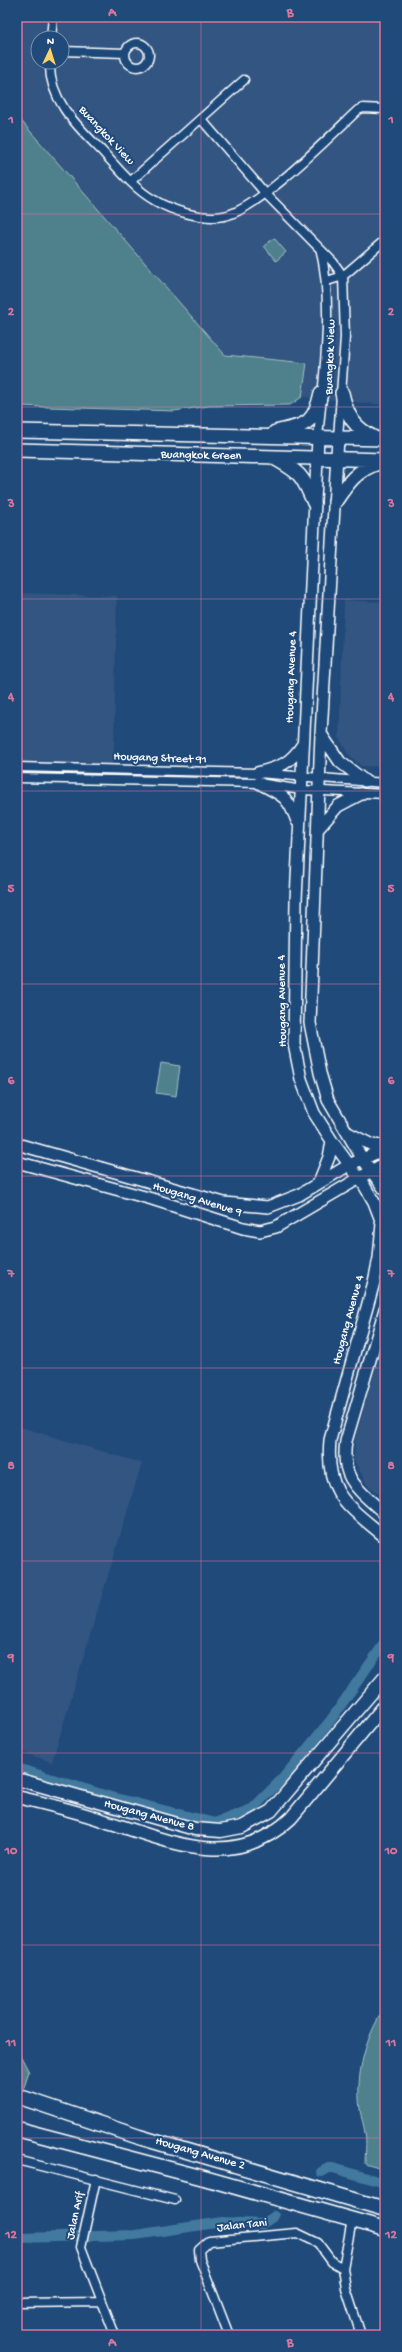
<svg xmlns="http://www.w3.org/2000/svg" width="402" height="2352" viewBox="0 0 402 2352" font-family="'Gochi Hand',sans-serif">
  <style>
    .built { fill: #335481; fill-rule: evenodd }
    .green { fill: #4f818c; stroke: #a7c0c6 }
    .lines { fill: none; stroke-linecap: round; stroke-linejoin: round }
    .canal { stroke: #42799e; stroke-width: 10 }
    .minor-casing { stroke: #fff; stroke-width: 11 }
    .tertiary-casing { stroke: #fff; stroke-width: 14 }
    .secondary-casing { stroke: #fff; stroke-width: 15 }
    .primary-casing { stroke: #fff; stroke-width: 16 }
    .trunk-casing { stroke: #fff; stroke-width: 17 }
    .minor { stroke: #1f4a7a; stroke-width: 8 }
    .tertiary { stroke: #1f4a7a; stroke-width: 11 }
    .secondary { stroke: #1f4a7a; stroke-width: 12 }
    .primary { stroke: #1f4a7a; stroke-width: 13 }
    .trunk { stroke: #1f4a7a; stroke-width: 14 }
    .grid { fill: none; stroke: #da749d; stroke-width: 1; stroke-opacity: 0.55 }
    .labels { text-anchor: middle; dominant-baseline: central; stroke-width: 4; stroke-linejoin: round; paint-order: stroke }
    .street-label { font-size: 12px; fill: #fff; stroke: #1f4a7a }
    .neatline { fill: none; stroke: #da749d; stroke-width: 1.5 }
    .grid-label { font-size: 13px; text-anchor: middle; font-weight: bold; fill: #da749d }
  </style>
  <rect width="100%" height="100%" fill="#1f4a7a"/>
  <filter id="ink" filterUnits="userSpaceOnUse"><feTurbulence type="fractalNoise" baseFrequency=".025" numOctaves="2"/><feDisplacementMap in="SourceGraphic" scale="8" xChannelSelector="R" yChannelSelector="G"/><feConvolveMatrix kernelMatrix="1 2 1 2 8 2 1 2 1" color-interpolation-filters="sRGB"/></filter>
  <g filter="url(#ink)">
    <!-- built -->
    <path class="built" d="M 21,17 L 385,17 L 385,405 L 302,397 L 306,362 L 225,355 L 17,117 L 17,75 ZM 38,38 L 62,38 L 62,62 L 38,62 Z
      M 17,593 L 117,596 L 114,752 L 114,762 L 111,764 L 17,762 Z
      M 344,600 L 385,602 L 385,767 L 361,766 L 348,754 L 339,738 Z
      M 385,1335 L 385,1499 L 367,1485 L 354,1460 L 355,1439 Z
      M 17,1426 L 142,1463 L 52,1762 L 17,1751 Z"/>
    <!-- green -->
    <path class="green" d="M 17,17 L 21,17 L 17,75 Z
      M 17,116 L 225,355 L 307,363 L 302,397 L 290,405 L 209,406 L 174,411 L 17,406 Z
      M 274,238 L 286,252 L 276,261 L 264,246 Z
      M 161,1063 L 180,1066 L 176,1096 L 156,1093 Z
      M 385,2007 L 385,2170 L 365,2164 C 365,2154 367,2143 365,2133 C 364,2125 361,2118 360,2109 C 355,2074 366,2036 385,2007 Z
      M 17,2049 L 29,2072 L 21,2097 L 17,2096 Z"/>
    <g class="lines">
      <!-- canal -->
      <path class="canal" d="M 17,1768 L 108,1796 L 215,1823 L 252,1809 L 283,1778 L 330,1721 L 385,1642
        M 321,2172 L 328,2168 L 333,2168 L 385,2183
        M 17,2238 L 135,2235 L 223,2222 L 262,2224 L 274,2216"/>
      <defs>
        <path id="minor" d="M 51,38 L 53,17
          M125 55a12 12 0 1 1 24 0a12 12 0 1 1-24 0Z
          M 62,51 L 125,53
          M 50,62 C 48,99 77,126 101,150 C 117,167 134,189 154,200 C 172,211 202,220 224,216 C 259,209 329,137 358,110 L 363,108 L 385,109
          M 201,119 L 265,193 L 333,262 L 343,276 L 345,337 L 338,438
          M 131,181 L 244,80
          M 327,281 L 343,276 L 385,240
          M 318,438 C 323,381 334,308 321,252
          M 17,767 L 257,773 L 385,783
          M 17,778 L 259,783 L 302,790 L 385,794
          M 17,2160 L 175,2200
          M 96,2179 L 81,2247 L 115,2335
          M 352,2220 L 343,2268 L 346,2289 L 361,2335
          M 17,2303 L 102,2302
          M 229,2335 L 200,2260 L 199,2250 L 209,2241 L 297,2233 L 318,2243 L 332,2262 L 343,2268"/>
        <path id="tertiary" d="M 318,438 L 296,900 L 294,1044 L 301,1079 L 314,1113 L 332,1141 L 364,1185 L 374,1202 L 382,1223 L 379,1258 L 374,1282 L 330,1440 C 325,1494 347,1505 385,1537
          M 338,438 L 321,734 L 310,1023 L 320,1073 L 328,1100 L 362,1158 L 385,1190
          M 321,734 L 340,762 L 365,781
          M 257,773 C 280,767 290,764 303,744
          M 259,783 C 283,796 287,795 297,821
          M 318,829 L 338,806 L 361,794
          M 348,1133 L 372,1145 L 385,1146
          M 17,1144 L 224,1203 L 268,1207 L 299,1195 L 349,1165 L 385,1149
          M 17,1162 L 152,1199 L 243,1228 L 260,1231 L 276,1227 L 385,1163
          M 319,1182 L 329,1157 L 332,1141
          M 385,1309 L 346,1441 C 340,1480 359,1490 385,1514"/>
        <path id="secondary" d="M 17,1779 L 195,1829 L 221,1831 L 242,1827 L 271,1811 L 385,1677
          M 17,1797 C 47,1804 76,1811 105,1821 C 169,1841 234,1873 291,1818 L 385,1705"/>
        <path id="primary" d="M 342,393 C 347,416 354,428 375,438
          M 17,431 L 385,439
          M 275,432 C 306,425 314,425 321,393
          M 17,450 L 385,460
          M 274,458 C 301,473 302,475 314,503
          M 335,502 C 347,484 357,469 379,463"/>
        <path id="trunk" d="M 17,2096 L 139,2137 L 385,2209
          M 17,2129 L 204,2178 L 385,2229"/>
      </defs>
      <!-- minor casing -->
      <use href="#minor" class="minor-casing"/>
      <!-- tertiary casing -->
      <use href="#tertiary" class="tertiary-casing"/>
      <!-- secondary casing -->
      <use href="#secondary" class="secondary-casing"/>
      <!-- primary casing -->
      <use href="#primary" class="primary-casing"/>
      <!-- trunk casing -->
      <use href="#trunk" class="trunk-casing"/>
      <!-- minor -->
      <use href="#minor" class="minor"/>
      <!-- tertiary -->
      <use href="#tertiary" class="tertiary"/>
      <!-- secondary -->
      <use href="#secondary" class="secondary"/>
      <!-- primary -->
      <use href="#primary" class="primary"/>
      <!-- trunk -->
      <use href="#trunk" class="trunk"/>
    </g>
  </g>
  <!-- grid -->
  <path class="grid" d="M 201,17 L 201,2335M 17,214 L 385,214M 17,407 L 385,407M 17,599 L 385,599M 17,791 L 385,791M 17,984 L 385,984M 17,1176 L 385,1176M 17,1368 L 385,1368M 17,1561 L 385,1561M 17,1753 L 385,1753M 17,1945 L 385,1945M 17,2138 L 385,2138"/>
  <g class="labels">
    <!-- street labels -->
    <g class="street-label">
      <text transform="translate(106 136) rotate(47)">Buangkok View</text>
      <text transform="translate(331 357) rotate(-88)">Buangkok View</text>
      <text transform="translate(201 456) rotate(1)">Buangkok Green</text>
      <text transform="translate(292 677) rotate(-88)">Hougang Avenue 4</text>
      <text transform="translate(160 759) rotate(2)">Hougang Street 91</text>
      <text transform="translate(283 1001) rotate(-91)">Hougang Avenue 4</text>
      <text transform="translate(197 1200) rotate(17)">Hougang Avenue 9</text>
      <text transform="translate(349 1320) rotate(-75)">Hougang Avenue 4</text>
      <text transform="translate(149 1816) rotate(15)">Hougang Avenue 8</text>
      <text transform="translate(200 2154) rotate(16)">Hougang Avenue 2</text>
      <text transform="translate(76 2216) rotate(-78)">Jalan Arif</text>
      <text transform="translate(242 2226) rotate(-6)">Jalan Tani</text>
    </g>
  </g>
  <!-- margin -->
  <rect width="402" height="2352" fill="none" stroke="#1f4a7a" stroke-width="44"/>
  <!-- north arrow -->
  <g transform="translate(50 50) rotate(4)"><circle r="19" fill="#1f4a7a" stroke="#7992af"/>
  <path d="M0-3L7 15L0 10L-7 15Z" fill="#ffd166"/>
  <text y="-6" font-size="11" font-weight="bold" text-anchor="middle" fill="#ffffff">N</text>
  </g>
  <rect x="22" y="22" width="358" height="2308" class="neatline"/>
  <g class="grid-label">
    <text x="112" y="16">A</text>
    <text x="290" y="16">B</text>
    <text x="11" y="123">1</text>
    <text x="391" y="123">1</text>
    <text x="11" y="315">2</text>
    <text x="391" y="315">2</text>
    <text x="11" y="507">3</text>
    <text x="391" y="507">3</text>
    <text x="11" y="700">4</text>
    <text x="391" y="700">4</text>
    <text x="11" y="892">5</text>
    <text x="391" y="892">5</text>
    <text x="11" y="1084">6</text>
    <text x="391" y="1084">6</text>
    <text x="11" y="1277">7</text>
    <text x="391" y="1277">7</text>
    <text x="11" y="1469">8</text>
    <text x="391" y="1469">8</text>
    <text x="11" y="1661">9</text>
    <text x="391" y="1661">9</text>
    <text x="11" y="1854">10</text>
    <text x="391" y="1854">10</text>
    <text x="11" y="2046">11</text>
    <text x="391" y="2046">11</text>
    <text x="11" y="2238">12</text>
    <text x="391" y="2238">12</text>
    <text x="112" y="2346">A</text>
    <text x="290" y="2346">B</text>
  </g>
</svg>
